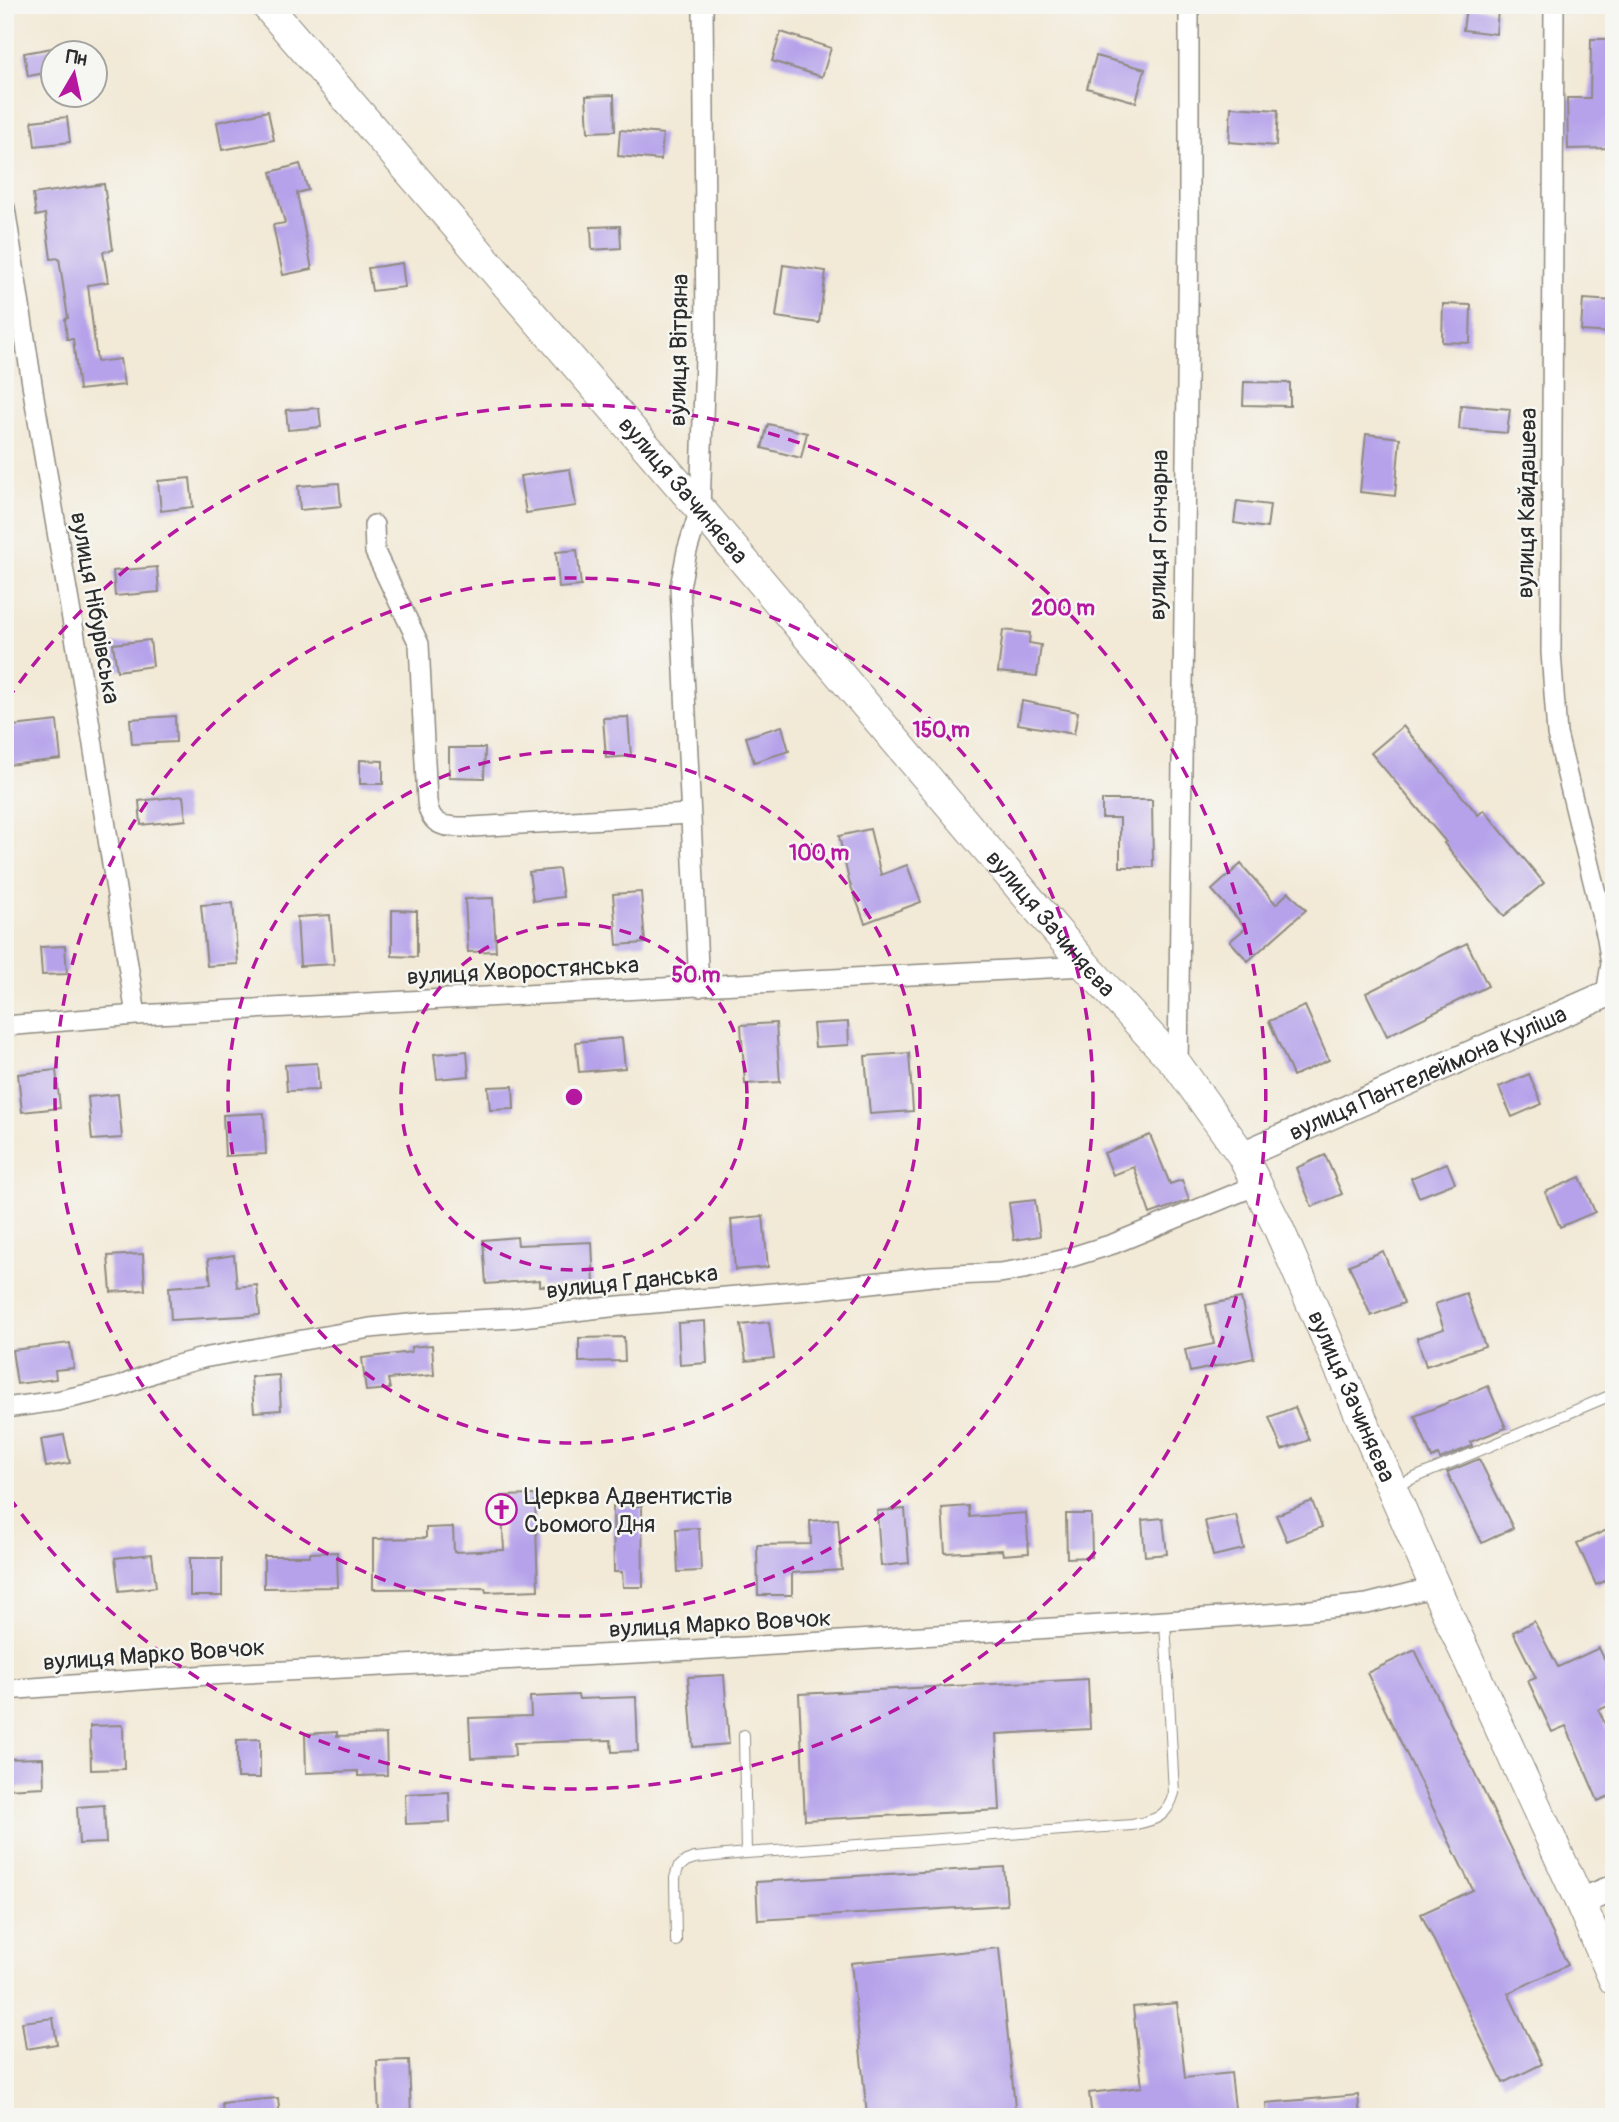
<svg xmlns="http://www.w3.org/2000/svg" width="1619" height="2122" viewBox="0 0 1619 2122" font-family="Pangolin,sans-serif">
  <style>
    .building { fill: #b5a2ea }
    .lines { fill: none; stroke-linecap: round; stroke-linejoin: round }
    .lane-casing { stroke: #8e8a80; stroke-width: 12 }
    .street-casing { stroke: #8e8a80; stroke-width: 22 }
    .secondary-casing { stroke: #8e8a80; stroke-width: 29 }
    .primary-casing { stroke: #8e8a80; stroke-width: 32 }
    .lane { stroke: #fff; stroke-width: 10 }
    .street { stroke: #fff; stroke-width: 19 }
    .secondary { stroke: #fff; stroke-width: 26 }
    .primary { stroke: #fff; stroke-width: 30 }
    .ring { fill: none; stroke: #b5179e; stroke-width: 3.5; stroke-dasharray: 12 9 }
    .labels { text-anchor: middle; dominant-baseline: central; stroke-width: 5; stroke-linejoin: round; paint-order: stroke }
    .street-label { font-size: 24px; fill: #2b2b2b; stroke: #f6f6f2 }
    .poi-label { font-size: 24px; fill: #2b2b2b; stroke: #f6f6f2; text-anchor: start }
    .centre { fill: #b5179e; stroke: #f6f6f2; stroke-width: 3.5 }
    .ring-label { font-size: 21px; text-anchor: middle; font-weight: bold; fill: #b5179e; stroke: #f6f6f2; stroke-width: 5; stroke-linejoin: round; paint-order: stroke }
  </style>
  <rect width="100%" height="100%" fill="#f6f6f2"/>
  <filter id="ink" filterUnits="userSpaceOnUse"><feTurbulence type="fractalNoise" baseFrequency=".0143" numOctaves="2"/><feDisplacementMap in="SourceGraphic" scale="14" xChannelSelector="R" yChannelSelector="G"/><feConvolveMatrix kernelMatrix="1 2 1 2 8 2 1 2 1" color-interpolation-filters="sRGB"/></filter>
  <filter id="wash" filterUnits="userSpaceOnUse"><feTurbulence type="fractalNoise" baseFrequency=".00686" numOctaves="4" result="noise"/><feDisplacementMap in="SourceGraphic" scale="28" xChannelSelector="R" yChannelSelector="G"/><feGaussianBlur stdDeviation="1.57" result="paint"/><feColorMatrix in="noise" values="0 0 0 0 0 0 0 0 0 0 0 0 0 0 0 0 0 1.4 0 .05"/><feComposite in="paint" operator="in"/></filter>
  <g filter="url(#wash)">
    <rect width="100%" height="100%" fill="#f2e9d6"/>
    <g id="blocks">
      <!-- building -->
      <path class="building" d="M 1466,7 L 1498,10 L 1496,34 L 1463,30 Z
        M 781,32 L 831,48 L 822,77 L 772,61 Z
        M 1591,39 L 1614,39 L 1614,148 L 1568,149 L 1567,98 L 1590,98 Z
        M 52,48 L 52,72 L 28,76 L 24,53 Z
        M 1096,56 L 1145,69 L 1136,102 L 1087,88 Z
        M 614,95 L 615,131 L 588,132 L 586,96 Z
        M 1231,107 L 1278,110 L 1276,146 L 1229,142 Z
        M 268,111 L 274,140 L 222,150 L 217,122 Z
        M 67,117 L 70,142 L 35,146 L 32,121 Z
        M 620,130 L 663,134 L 661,160 L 618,156 Z
        M 300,164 L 308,190 L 297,193 L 312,269 L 283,275 L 273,225 L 285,223 L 271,172 Z
        M 104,184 L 113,250 L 103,252 L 108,282 L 88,285 L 97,362 L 120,359 L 124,385 L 79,390 L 73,339 L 67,339 L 65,319 L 68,318 L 59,258 L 51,259 L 45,214 L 36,216 L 33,194 Z
        M 620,226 L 621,248 L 592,250 L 591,227 Z
        M 402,263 L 405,287 L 372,291 L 368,268 Z
        M 783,265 L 826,271 L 819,323 L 776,317 Z
        M 1583,299 L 1614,301 L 1614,333 L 1581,331 Z
        M 1443,304 L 1471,305 L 1470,343 L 1442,342 Z
        M 1244,382 L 1290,383 L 1290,406 L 1243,405 Z
        M 1461,405 L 1510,409 L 1507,433 L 1459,429 Z
        M 319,408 L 321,427 L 288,430 L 286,410 Z
        M 768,424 L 807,433 L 801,458 L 762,448 Z
        M 1366,434 L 1400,438 L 1395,496 L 1360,492 Z
        M 570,469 L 576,506 L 526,513 L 520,476 Z
        M 190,478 L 193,507 L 161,511 L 158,481 Z
        M 339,483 L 341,506 L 300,510 L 298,486 Z
        M 1237,501 L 1270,505 L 1267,528 L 1234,523 Z
        M 577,550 L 581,586 L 559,588 L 556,552 Z
        M 157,567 L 159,592 L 115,596 L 113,571 Z
        M 1003,630 L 1030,633 L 1029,643 L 1041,645 L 1037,676 L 998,672 Z
        M 150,640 L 153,666 L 117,671 L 113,644 Z
        M 1022,701 L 1078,712 L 1074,734 L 1018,724 Z
        M 175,716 L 176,742 L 132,744 L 130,719 Z
        M 628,717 L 631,756 L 606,758 L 603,718 Z
        M 57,721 L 61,759 L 8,765 L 5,727 Z
        M 782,726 L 789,751 L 754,762 L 746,737 Z
        M 1403,726 L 1478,815 L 1484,810 L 1544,883 L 1504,916 L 1444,843 L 1446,842 L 1371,753 Z
        M 449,748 L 485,748 L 484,778 L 449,777 Z
        M 360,760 L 383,761 L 383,784 L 360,784 Z
        M 183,796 L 186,820 L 141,825 L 139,801 Z
        M 1102,800 L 1152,800 L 1153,867 L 1120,867 L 1120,818 L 1102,818 Z
        M 870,829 L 881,875 L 907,865 L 921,902 L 865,923 L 849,881 L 839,836 Z
        M 1241,864 L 1276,904 L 1289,892 L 1306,910 L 1248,961 L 1230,941 L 1246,928 L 1212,890 Z
        M 559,869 L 563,897 L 533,901 L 529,872 Z
        M 641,892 L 645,943 L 617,945 L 613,894 Z
        M 493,898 L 496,951 L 468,952 L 465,899 Z
        M 233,903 L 238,964 L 207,966 L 201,905 Z
        M 392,910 L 417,911 L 417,957 L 392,956 Z
        M 330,915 L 334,964 L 300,966 L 297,917 Z
        M 1467,943 L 1488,986 L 1387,1036 L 1366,993 Z
        M 65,946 L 67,974 L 42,975 L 40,947 Z
        M 1305,1006 L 1329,1060 L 1293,1076 L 1269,1021 Z
        M 848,1022 L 849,1045 L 815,1047 L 813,1024 Z
        M 776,1023 L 780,1082 L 745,1084 L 741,1025 Z
        M 622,1038 L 625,1068 L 579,1072 L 576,1042 Z
        M 467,1051 L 469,1076 L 437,1079 L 434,1054 Z
        M 909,1053 L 913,1111 L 870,1114 L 865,1056 Z
        M 317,1063 L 319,1090 L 287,1091 L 285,1065 Z
        M 56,1070 L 60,1108 L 22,1112 L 18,1074 Z
        M 1529,1074 L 1542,1104 L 1512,1117 L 1499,1087 Z
        M 513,1086 L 514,1109 L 490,1110 L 488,1087 Z
        M 118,1094 L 122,1138 L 92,1140 L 88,1097 Z
        M 264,1113 L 266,1154 L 225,1156 L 223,1115 Z
        M 1150,1135 L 1170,1184 L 1182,1180 L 1189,1200 L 1150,1214 L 1134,1167 L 1113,1175 L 1104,1153 Z
        M 1325,1155 L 1342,1194 L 1312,1207 L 1296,1168 Z
        M 1447,1163 L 1455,1183 L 1419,1197 L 1411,1178 Z
        M 1580,1177 L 1595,1212 L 1560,1227 L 1545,1192 Z
        M 1035,1200 L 1040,1236 L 1014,1240 L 1009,1203 Z
        M 763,1216 L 768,1267 L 735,1270 L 731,1219 Z
        M 517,1237 L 518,1245 L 592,1242 L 594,1284 L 540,1286 L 540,1280 L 486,1284 L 483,1240 Z
        M 1383,1251 L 1404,1303 L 1371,1316 L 1349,1265 Z
        M 143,1254 L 145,1290 L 111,1292 L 108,1256 Z
        M 234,1255 L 237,1287 L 257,1285 L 260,1315 L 171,1320 L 169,1287 L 211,1284 L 208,1259 Z
        M 1466,1293 L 1485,1346 L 1426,1366 L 1417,1338 L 1444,1329 L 1435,1304 Z
        M 1241,1298 L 1254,1358 L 1190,1372 L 1185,1350 L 1214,1344 L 1206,1305 Z
        M 705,1321 L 707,1363 L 680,1365 L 678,1323 Z
        M 769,1322 L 774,1358 L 746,1361 L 741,1325 Z
        M 624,1337 L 625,1361 L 579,1362 L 579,1338 Z
        M 70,1343 L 74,1368 L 55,1370 L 56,1379 L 17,1384 L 12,1350 Z
        M 432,1345 L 434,1375 L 388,1379 L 390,1389 L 366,1391 L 362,1358 L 411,1352 L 411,1347 Z
        M 279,1375 L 281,1410 L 254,1412 L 251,1377 Z
        M 1488,1386 L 1506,1428 L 1470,1442 L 1472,1446 L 1440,1459 L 1438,1455 L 1432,1458 L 1415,1416 Z
        M 1295,1407 L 1309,1440 L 1282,1450 L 1269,1417 Z
        M 64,1435 L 70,1463 L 46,1467 L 41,1439 Z
        M 1479,1459 L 1513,1528 L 1482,1543 L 1447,1472 Z
        M 535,1495 L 538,1590 L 486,1592 L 485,1588 L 373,1589 L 373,1539 L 426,1538 L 426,1528 L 453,1527 L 454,1552 L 504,1550 L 501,1496 Z
        M 1312,1501 L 1322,1527 L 1287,1541 L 1276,1515 Z
        M 613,1506 L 642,1506 L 643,1587 L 623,1587 L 622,1572 L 614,1572 Z
        M 969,1506 L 970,1517 L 1026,1513 L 1029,1553 L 1003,1555 L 1002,1550 L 945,1553 L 942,1508 Z
        M 905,1509 L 909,1563 L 881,1566 L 877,1511 Z
        M 1066,1514 L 1091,1514 L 1092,1557 L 1067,1558 Z
        M 1236,1515 L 1244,1549 L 1213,1556 L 1205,1521 Z
        M 1163,1518 L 1167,1554 L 1145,1556 L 1142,1520 Z
        M 838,1519 L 842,1570 L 792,1573 L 792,1595 L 758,1595 L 757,1545 L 811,1544 L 810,1521 Z
        M 1614,1527 L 1614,1577 L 1596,1585 L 1577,1543 Z
        M 699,1528 L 701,1571 L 678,1572 L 676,1529 Z
        M 337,1552 L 338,1587 L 264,1588 L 264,1556 L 310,1556 L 310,1553 Z
        M 152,1554 L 156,1587 L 119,1591 L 115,1558 Z
        M 190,1558 L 222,1558 L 222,1596 L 190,1596 Z
        M 1534,1621 L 1558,1667 L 1599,1648 L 1614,1679 L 1606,1685 L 1614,1703 L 1599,1710 L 1614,1746 L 1614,1794 L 1598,1801 L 1566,1726 L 1552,1732 L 1528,1681 L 1536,1678 L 1513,1632 Z
        M 1415,1650 L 1568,1965 L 1508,1993 L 1542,2064 L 1503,2083 L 1421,1914 L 1473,1890 L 1367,1673 Z
        M 724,1675 L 729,1744 L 693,1747 L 688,1677 Z
        M 1088,1679 L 1090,1729 L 996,1734 L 1000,1810 L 805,1820 L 799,1694 Z
        M 578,1695 L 579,1699 L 636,1697 L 638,1751 L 612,1752 L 611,1740 L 514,1743 L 515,1756 L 471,1758 L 469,1718 L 531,1716 L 530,1697 Z
        M 123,1725 L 124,1769 L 91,1770 L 90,1726 Z
        M 337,1732 L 337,1736 L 386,1734 L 387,1775 L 358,1776 L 358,1771 L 306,1773 L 305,1734 Z
        M 260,1739 L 260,1778 L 237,1778 L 237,1740 Z
        M 43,1758 L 44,1787 L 5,1789 L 5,1759 Z
        M 449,1792 L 450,1822 L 406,1824 L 405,1794 Z
        M 104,1805 L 106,1843 L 79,1844 L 77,1807 Z
        M 1004,1867 L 1007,1905 L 758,1920 L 756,1882 Z
        M 999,1948 L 1016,2117 L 889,2117 L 889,2113 L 867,2115 L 851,1963 Z
        M 1177,2003 L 1185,2078 L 1231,2073 L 1236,2117 L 1092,2117 L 1089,2093 L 1142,2087 L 1133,2007 Z
        M 53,2018 L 57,2044 L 26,2049 L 22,2022 Z
        M 409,2060 L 411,2117 L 379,2117 L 377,2061 Z
        M 1358,2095 L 1360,2117 L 1267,2117 L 1266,2103 Z
        M 278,2098 L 280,2117 L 223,2117 L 222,2103 Z"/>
    </g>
  </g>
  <g filter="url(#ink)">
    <use href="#blocks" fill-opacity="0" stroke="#8e8a80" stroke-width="2"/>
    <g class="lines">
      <defs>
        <path id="lane" d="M 1395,1486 L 1614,1394
          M 744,1735 L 746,1853
          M 676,1941 L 675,1878 L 678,1868 L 686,1861 L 695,1858 L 746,1853 L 1132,1825 C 1155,1820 1167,1818 1174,1793 L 1165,1621"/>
        <path id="street" d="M 1554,5 L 1551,652 L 1557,734 L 1607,938 L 1611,964 L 1606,994
          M 5,208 L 34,397 L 87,707 L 136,1015
          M 374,525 L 375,552 L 419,644 L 427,801 C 430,829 448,827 472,827 L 689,814
          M 699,987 L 680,587 L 687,551 L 700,509 L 706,327 L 703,5
          M 5,1026 L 136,1015 L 1086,966
          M 1178,1066 L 1189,233 L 1189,5
          M 5,1408 L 57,1401 L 118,1387 L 163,1369 L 203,1358 L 370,1328 L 419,1323 L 512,1318 L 619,1306 L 809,1290 L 933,1276 L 1000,1273 L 1024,1269 L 1062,1260 L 1113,1244 L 1257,1185
          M 5,1690 L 208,1675 L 693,1650 L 1165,1621 L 1293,1612 L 1367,1604 L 1435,1587"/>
        <g id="secondary">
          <path id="s1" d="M 1242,1155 L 1614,991"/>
          <path d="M 1580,1902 L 1614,1888"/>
        </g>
        <g id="primary">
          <path id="s2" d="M 266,5 L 700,509 L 1086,966 L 1178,1066 L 1242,1155 L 1278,1227 L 1435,1587 L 1580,1902 L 1614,1980"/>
        </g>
      </defs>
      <!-- lane casing -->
      <use href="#lane" class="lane-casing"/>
      <!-- street casing -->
      <use href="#street" class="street-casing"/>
      <!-- secondary casing -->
      <use href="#secondary" class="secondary-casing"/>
      <!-- primary casing -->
      <use href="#primary" class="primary-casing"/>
      <!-- lane -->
      <use href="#lane" class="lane"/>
      <!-- street -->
      <use href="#street" class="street"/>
      <!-- secondary -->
      <use href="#secondary" class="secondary"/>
      <!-- primary -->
      <use href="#primary" class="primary"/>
    </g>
  </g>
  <!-- distance rings -->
  <g class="ring">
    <circle cx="574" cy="1097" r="173"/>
    <circle cx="574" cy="1097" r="346"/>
    <circle cx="574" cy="1097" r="519"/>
    <path d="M7 700A692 692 0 1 1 7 1494"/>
  </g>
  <!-- icons -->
  <defs>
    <symbol id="church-ring" viewBox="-11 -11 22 22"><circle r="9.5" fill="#f6f6f2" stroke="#b5179e" stroke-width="1.5"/><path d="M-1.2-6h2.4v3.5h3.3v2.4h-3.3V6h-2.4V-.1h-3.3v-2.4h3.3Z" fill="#b5179e"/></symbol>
  </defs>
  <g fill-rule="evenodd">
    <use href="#church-ring" x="484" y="1492" width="35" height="35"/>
  </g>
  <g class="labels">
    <!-- street labels -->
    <g class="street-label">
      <text transform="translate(679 350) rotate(-89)">вулиця Вітряна</text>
      <text stroke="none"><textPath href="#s2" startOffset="640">вулиця Зачиняєва</textPath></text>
      <text transform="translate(1527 503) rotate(-89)">вулиця Кайдашева</text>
      <text transform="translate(1159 535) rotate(-89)">вулиця Гончарна</text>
      <text transform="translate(95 608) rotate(80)">вулиця Нібурівська</text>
      <text stroke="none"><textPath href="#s2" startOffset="1208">вулиця Зачиняєва</textPath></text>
      <text transform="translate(523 971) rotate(-3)">вулиця Хворостянська</text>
      <text stroke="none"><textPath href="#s1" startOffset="203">вулиця Пантелеймона Куліша</textPath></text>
      <text transform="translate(632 1282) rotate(-6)">вулиця Гданська</text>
      <text stroke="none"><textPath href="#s2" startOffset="1774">вулиця Зачиняєва</textPath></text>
      <text transform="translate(720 1624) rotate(-3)">вулиця Марко Вовчок</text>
      <text transform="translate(154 1655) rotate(-4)">вулиця Марко Вовчок</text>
    </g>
    <!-- poi labels -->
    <g class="poi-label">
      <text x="524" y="1496">Церква Адвентистів<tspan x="524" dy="28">Сьомого Дня</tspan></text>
    </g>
  </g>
  <circle cx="574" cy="1097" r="10" class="centre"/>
  <g class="ring-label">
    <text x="1063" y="615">200 m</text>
    <text x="941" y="737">150 m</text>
    <text x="819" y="860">100 m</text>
    <text x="696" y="982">50 m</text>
  </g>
  <!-- margin -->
  <rect width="1619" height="2122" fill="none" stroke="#f6f6f2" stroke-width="28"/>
  <!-- north arrow -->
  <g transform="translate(74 74) rotate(9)"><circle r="33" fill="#f6f6f2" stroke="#a5a5a2" stroke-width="2"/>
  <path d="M0-5L12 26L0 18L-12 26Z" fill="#b5179e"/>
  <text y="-10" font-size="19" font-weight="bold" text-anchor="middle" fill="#2b2b2b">Пн</text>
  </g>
</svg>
